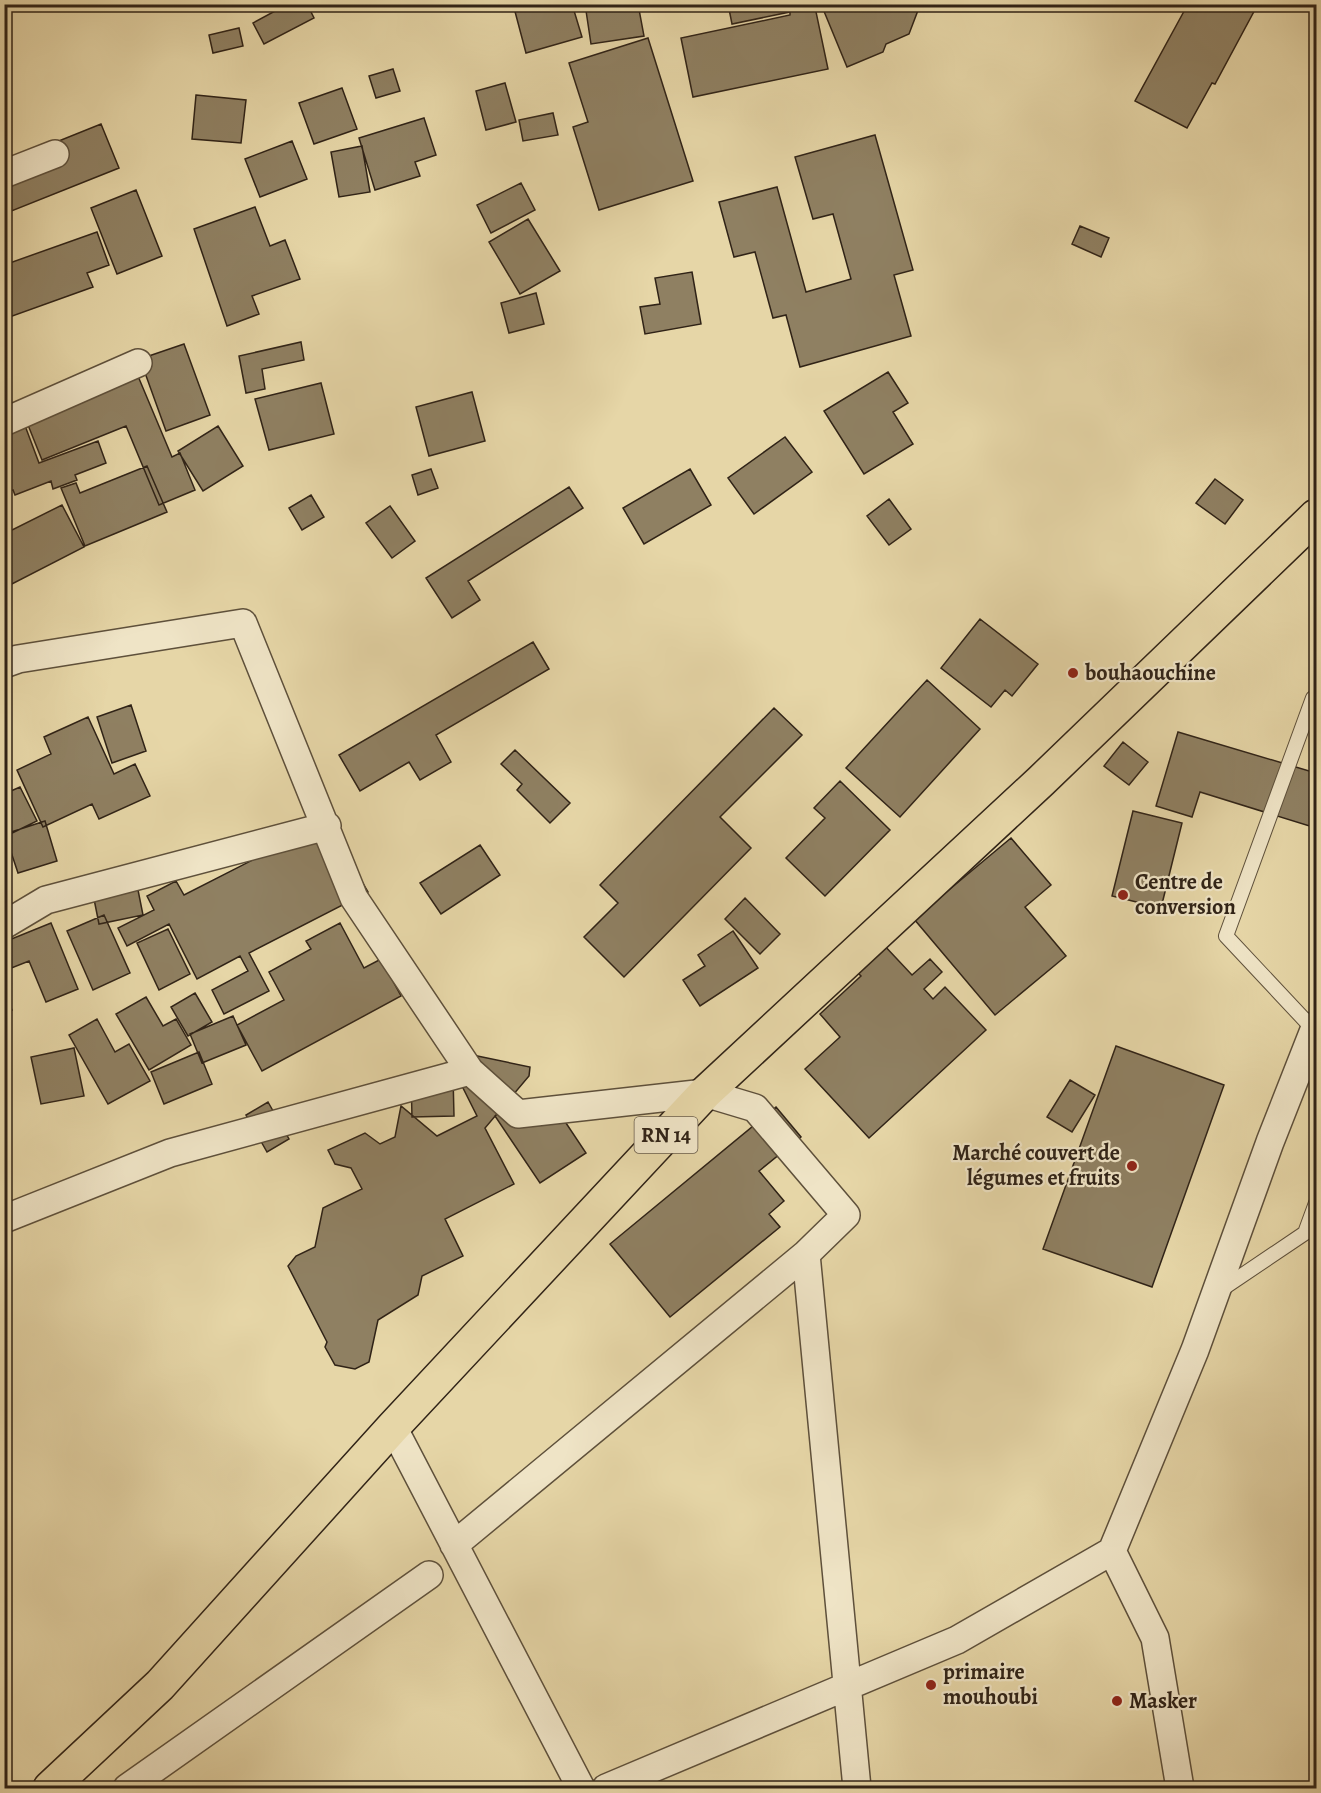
<svg xmlns="http://www.w3.org/2000/svg" width="1321" height="1793" viewBox="0 0 1321 1793" font-family="Alegreya,serif">
  <style>
    .building { fill: #8f8062; stroke: #302317; stroke-width: 1.5 }
    .lines { fill: none; stroke-linecap: round; stroke-linejoin: round }
    .lane-casing { stroke: #5e503b; stroke-width: 16 }
    .street-casing { stroke: #5e503b; stroke-width: 30 }
    .primary-casing { stroke: #302317; stroke-width: 36 }
    .lane { stroke: #efe4c6; stroke-width: 14 }
    .street { stroke: #efe4c6; stroke-width: 27 }
    .primary { stroke: #e6d6a7; stroke-width: 33 }
    .poi-dot { fill: #8f2418; stroke: #efe4c6; stroke-width: 2 }
    .labels { text-anchor: middle; dominant-baseline: central; stroke-width: 4.5; stroke-linejoin: round; paint-order: stroke }
    .shield { fill: #efe4c6; stroke: #695d4c; stroke-width: 1.5 }
    .shield-label { font-size: 21px; font-weight: bold; fill: #302317 }
    .poi-label { font-size: 22px; font-weight: bold; fill: #302317; stroke: #efe4c6; text-anchor: start }
  </style>
  <rect width="100%" height="100%" fill="#e6d6a7"/>
  <filter id="stains"><feTurbulence type="fractalNoise" baseFrequency=".00333" numOctaves="4"/><feColorMatrix values="0 0 0 0 .2 0 0 0 0 .09 0 0 0 0 .02 0 0 0 .5 -.17"/></filter>
  <radialGradient id="worn" r=".72"><stop offset=".6" stop-color="#630" stop-opacity="0"/><stop offset="1" stop-color="#630" stop-opacity=".3"/></radialGradient>
  <!-- building -->
  <path class="building" d="M 288,4 L 307,4 L 314,18 L 264,44 L 253,23 Z
    M 513,4 L 572,4 L 582,37 L 526,53 Z
    M 585,4 L 638,4 L 644,36 L 591,44 Z
    M 728,4 L 798,4 L 799,10 L 815,7 L 828,69 L 693,97 L 681,38 L 790,15 L 790,12 L 732,24 Z
    M 821,4 L 920,4 L 920,5 L 909,34 L 886,44 L 883,52 L 847,67 Z
    M 1188,4 L 1258,4 L 1215,84 L 1212,83 L 1187,128 L 1135,101 Z
    M 239,28 L 243,46 L 213,53 L 209,35 Z
    M 648,38 L 693,181 L 599,210 L 573,127 L 588,122 L 569,63 Z
    M 393,69 L 400,91 L 376,98 L 369,76 Z
    M 505,83 L 516,122 L 486,130 L 476,91 Z
    M 342,88 L 357,129 L 314,144 L 299,103 Z
    M 196,95 L 246,100 L 241,143 L 192,139 Z
    M 553,113 L 558,135 L 523,141 L 519,120 Z
    M 424,118 L 436,155 L 415,162 L 420,176 L 375,190 L 359,138 Z
    M 101,124 L 119,168 L 4,214 L 4,163 Z
    M 875,135 L 913,270 L 894,275 L 911,336 L 800,367 L 786,315 L 773,318 L 755,252 L 734,257 L 719,202 L 777,187 L 806,292 L 851,279 L 833,214 L 813,219 L 795,157 Z
    M 292,141 L 307,179 L 260,197 L 245,159 Z
    M 362,146 L 370,192 L 339,197 L 331,152 Z
    M 521,183 L 535,210 L 491,233 L 477,205 Z
    M 136,190 L 162,256 L 117,274 L 91,208 Z
    M 255,207 L 270,246 L 285,240 L 300,279 L 252,296 L 259,314 L 227,326 L 194,229 Z
    M 528,219 L 560,271 L 520,294 L 489,242 Z
    M 1080,226 L 1109,238 L 1101,257 L 1072,244 Z
    M 97,232 L 109,265 L 87,273 L 93,287 L 4,319 L 4,265 Z
    M 692,272 L 701,324 L 645,334 L 640,307 L 660,304 L 655,278 Z
    M 536,293 L 544,324 L 509,333 L 501,303 Z
    M 301,342 L 304,360 L 262,369 L 265,389 L 246,393 L 239,356 Z
    M 184,344 L 210,415 L 166,431 L 140,359 Z
    M 135,369 L 172,457 L 180,453 L 195,490 L 159,505 L 126,426 L 42,460 L 24,415 Z
    M 888,372 L 908,403 L 893,412 L 913,444 L 864,474 L 824,411 Z
    M 321,383 L 334,434 L 269,450 L 255,399 Z
    M 472,392 L 485,441 L 429,456 L 416,407 Z
    M 24,423 L 39,463 L 98,441 L 106,463 L 75,475 L 77,480 L 53,489 L 51,481 L 15,495 L 13,490 L 4,493 L 4,430 Z
    M 218,426 L 243,466 L 203,491 L 178,451 Z
    M 785,437 L 812,472 L 754,514 L 728,478 Z
    M 147,466 L 167,512 L 85,546 L 61,488 L 76,483 L 80,493 Z
    M 431,469 L 438,488 L 418,495 L 412,475 Z
    M 690,469 L 711,505 L 644,544 L 623,508 Z
    M 1215,479 L 1243,500 L 1225,524 L 1196,503 Z
    M 569,487 L 583,508 L 468,581 L 480,600 L 452,618 L 426,578 Z
    M 311,495 L 324,517 L 302,530 L 289,508 Z
    M 889,499 L 911,529 L 889,545 L 867,516 Z
    M 62,505 L 84,547 L 8,586 L 4,579 L 4,534 Z
    M 390,506 L 415,541 L 392,558 L 366,523 Z
    M 980,619 L 1038,664 L 1012,696 L 1005,690 L 991,707 L 941,668 Z
    M 533,642 L 549,669 L 436,735 L 451,762 L 420,780 L 409,762 L 360,791 L 339,755 Z
    M 927,680 L 980,729 L 900,817 L 846,768 Z
    M 131,705 L 146,751 L 112,763 L 97,717 Z
    M 774,708 L 802,735 L 720,817 L 751,848 L 624,977 L 584,937 L 618,903 L 600,885 Z
    M 88,717 L 114,774 L 135,764 L 150,796 L 99,819 L 92,804 L 43,827 L 17,770 L 51,754 L 44,737 Z
    M 1178,732 L 1316,773 L 1316,828 L 1200,792 L 1192,817 L 1156,806 Z
    M 1123,742 L 1148,762 L 1129,785 L 1104,766 Z
    M 515,750 L 570,803 L 550,823 L 517,790 L 522,784 L 501,764 Z
    M 840,781 L 890,830 L 825,896 L 786,858 L 825,818 L 814,808 Z
    M 20,787 L 37,821 L 4,837 L 4,794 Z
    M 1133,811 L 1182,823 L 1161,908 L 1112,896 Z
    M 45,821 L 57,861 L 18,873 L 5,834 Z
    M 327,822 L 368,892 L 249,953 L 269,991 L 224,1014 L 212,990 L 248,971 L 240,956 L 197,979 L 169,924 L 127,946 L 118,928 L 154,910 L 147,896 L 176,881 L 184,895 Z
    M 1011,838 L 1051,885 L 1025,907 L 1066,956 L 995,1015 L 914,919 Z
    M 480,845 L 500,875 L 441,914 L 420,883 Z
    M 134,870 L 143,915 L 99,924 L 90,879 Z
    M 745,898 L 780,934 L 760,954 L 725,919 Z
    M 104,915 L 130,973 L 93,990 L 67,931 Z
    M 51,923 L 78,989 L 46,1002 L 29,961 L 4,971 L 4,942 Z
    M 340,923 L 364,968 L 381,959 L 401,996 L 262,1071 L 237,1025 L 284,1000 L 269,972 L 311,949 L 306,941 Z
    M 168,929 L 190,974 L 159,990 L 137,943 Z
    M 733,931 L 758,968 L 700,1006 L 683,980 L 705,966 L 698,955 Z
    M 882,943 L 912,975 L 930,959 L 942,972 L 924,989 L 933,999 L 945,987 L 986,1030 L 869,1138 L 805,1069 L 840,1037 L 820,1014 L 861,976 L 854,969 Z
    M 4,991 L 12,1010 L 4,1013 Z
    M 195,993 L 212,1022 L 188,1036 L 171,1007 Z
    M 146,997 L 163,1026 L 176,1019 L 191,1045 L 149,1070 L 116,1014 Z
    M 233,1016 L 246,1045 L 202,1063 L 190,1034 Z
    M 97,1019 L 115,1052 L 129,1044 L 150,1081 L 108,1104 L 69,1035 Z
    M 1116,1046 L 1224,1085 L 1152,1287 L 1043,1249 Z
    M 74,1048 L 84,1096 L 41,1104 L 31,1057 Z
    M 199,1052 L 212,1084 L 164,1104 L 151,1072 Z
    M 463,1053 L 530,1067 L 529,1076 L 485,1128 L 514,1184 L 445,1219 L 463,1256 L 422,1276 L 418,1295 L 378,1320 L 369,1362 L 355,1369 L 335,1365 L 325,1347 L 327,1342 L 288,1266 L 296,1256 L 315,1247 L 323,1208 L 362,1189 L 351,1168 L 335,1164 L 328,1150 L 365,1133 L 380,1144 L 395,1137 L 401,1106 L 437,1136 L 477,1116 L 449,1060 Z
    M 453,1076 L 454,1116 L 412,1117 L 411,1077 Z
    M 1070,1080 L 1095,1095 L 1072,1132 L 1047,1117 Z
    M 519,1100 L 556,1108 L 586,1153 L 540,1183 L 495,1116 Z
    M 268,1102 L 289,1139 L 267,1152 L 246,1115 Z
    M 776,1107 L 801,1137 L 759,1171 L 784,1201 L 769,1214 L 780,1227 L 670,1317 L 610,1244 Z"/>
  <g class="lines">
    <defs>
      <path id="lane" d="M 1315,1031 L 1226,936 L 1313,698 L 1316,696
        M 1219,1291 L 1305,1233 L 1316,1203"/>
      <path id="street" d="M 4,174 L 55,154
        M 4,422 L 138,363
        M 4,664 L 18,659 L 243,623 L 354,898 L 470,1071 L 518,1114 L 705,1093 L 755,1108 L 846,1215 L 806,1254
        M 4,925 L 46,900 L 327,826
        M 4,1219 L 170,1153 L 470,1071
        M 393,1427 L 581,1788
        M 454,1545 L 806,1254 L 857,1788
        M 1112,1551 L 1195,1350 L 1270,1142 L 1316,1025
        M 127,1788 L 429,1575
        M 606,1788 L 957,1640 L 1112,1551 L 1155,1638 L 1180,1788"/>
      <path id="primary" d="M 50,1788 L 160,1685 L 393,1427 L 705,1093 L 1041,781 L 1316,516"/>
    </defs>
    <!-- lane casing -->
    <use href="#lane" class="lane-casing"/>
    <!-- street casing -->
    <use href="#street" class="street-casing"/>
    <!-- primary casing -->
    <use href="#primary" class="primary-casing"/>
    <!-- lane -->
    <use href="#lane" class="lane"/>
    <!-- street -->
    <use href="#street" class="street"/>
    <!-- primary -->
    <use href="#primary" class="primary"/>
  </g>
  <!-- markers -->
  <g class="poi-dot">
    <circle cx="1073" cy="673" r="6"/>
    <circle cx="1123" cy="895" r="6"/>
    <circle cx="1132" cy="1166" r="6"/>
    <circle cx="931" cy="1685" r="6"/>
    <circle cx="1117" cy="1701" r="6"/>
  </g>
  <g class="labels">
    <!-- shield labels -->
    <rect class="shield" x="634.5" y="1117" width="63" height="36" rx="4.5"/>
    <g class="shield-label">
      <text x="666" y="1135">RN 14</text>
    </g>
    <!-- poi labels -->
    <g class="poi-label">
      <text x="1085" y="673">bouhaouchine</text>
      <text x="1135" y="882">Centre de<tspan x="1135" dy="25">conversion</tspan></text>
      <text x="1120" y="1153" text-anchor="end">Marché couvert de<tspan x="1120" dy="25">légumes et fruits</tspan></text>
      <text x="943" y="1672">primaire<tspan x="943" dy="25">mouhoubi</tspan></text>
      <text x="1129" y="1701">Masker</text>
    </g>
  </g>
  <!-- margin -->
  <rect width="1321" height="1793" fill="none" stroke="#e6d6a7" stroke-width="24"/>
  <rect x="6" y="6" width="1309" height="1781" fill="none" stroke="#302317" stroke-width="3"/>
  <rect x="12" y="12" width="1297" height="1769" fill="none" stroke="#302317" stroke-width="1.5"/>
  <rect width="100%" height="100%" filter="url(#stains)"/>
  <rect width="100%" height="100%" fill="url(#worn)"/>
</svg>
